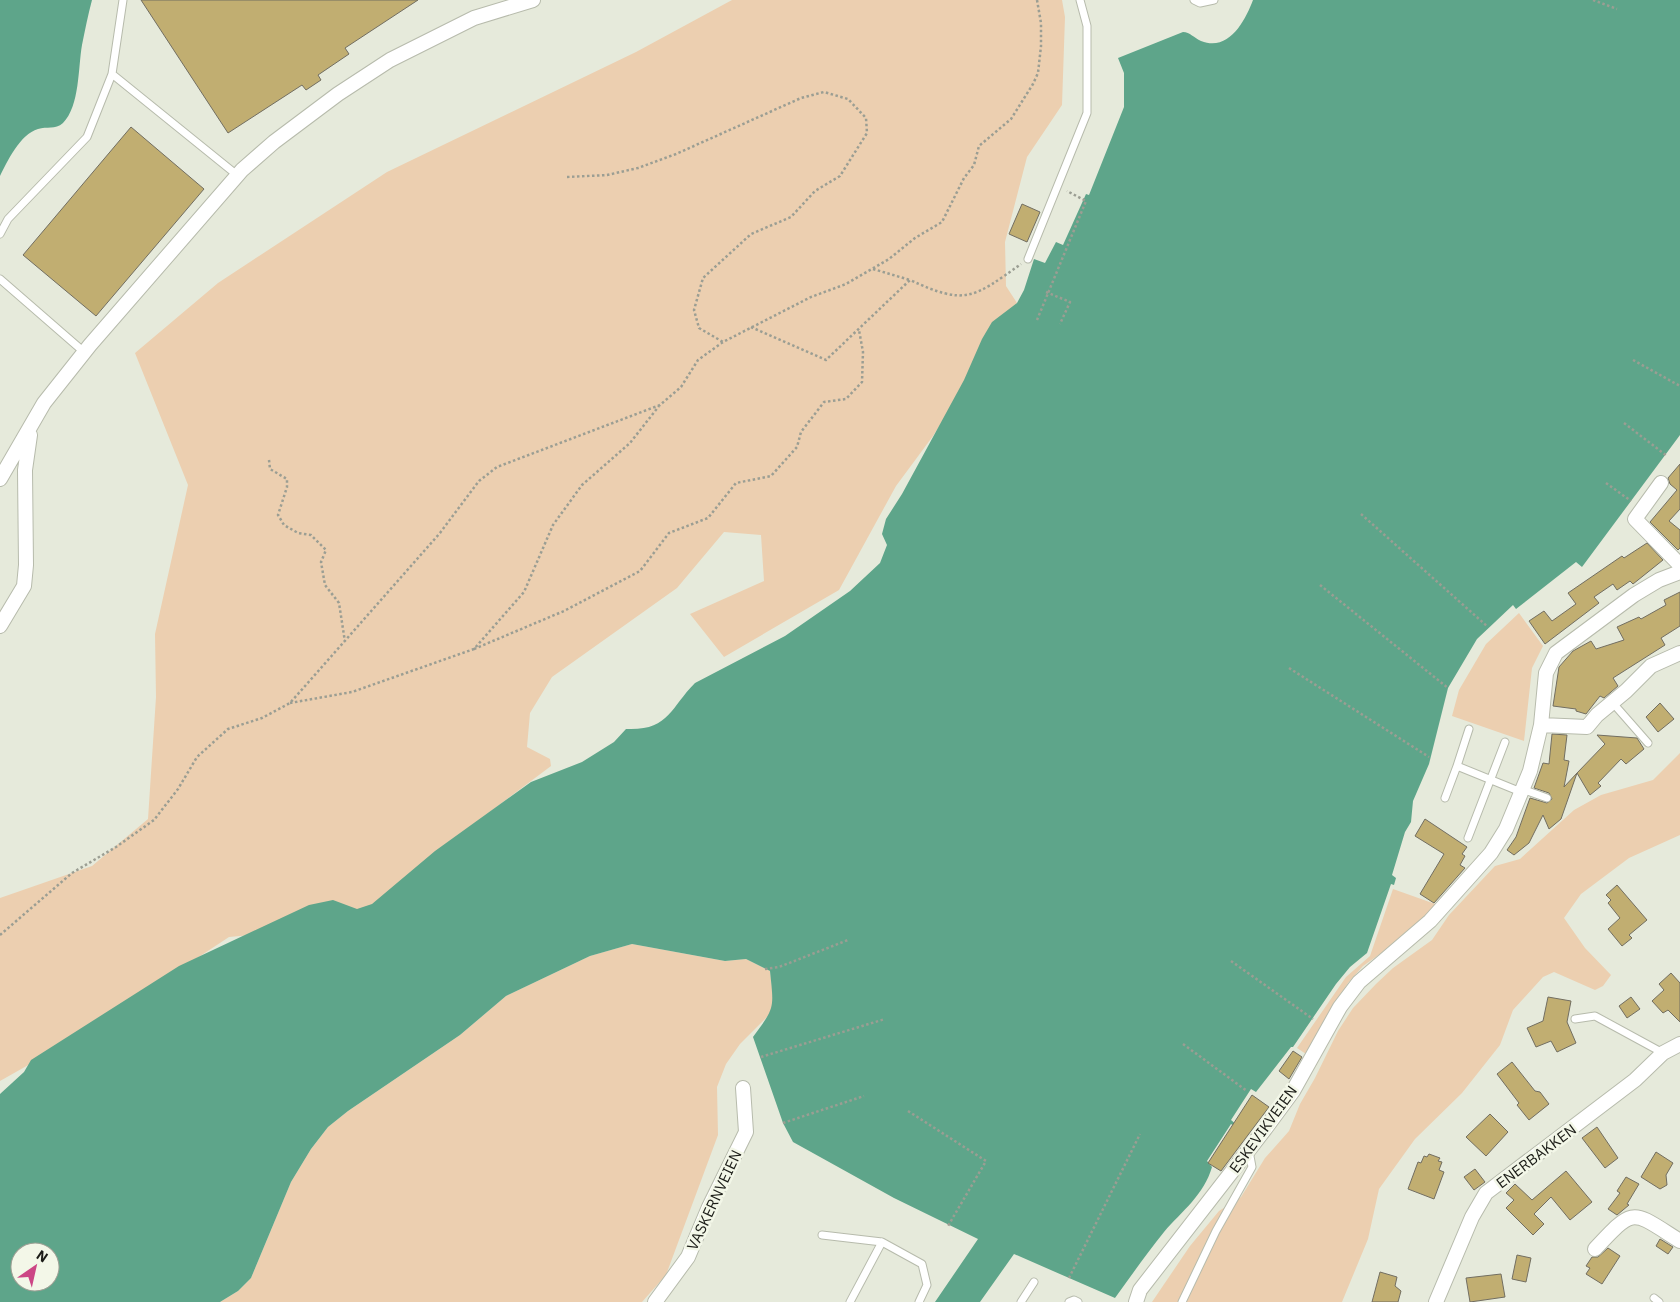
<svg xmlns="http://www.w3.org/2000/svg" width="1680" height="1302" viewBox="0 0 1680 1302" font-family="'IBM Plex Sans',sans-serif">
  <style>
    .green { fill: #eccfb0 }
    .water { fill: #5ea58a; fill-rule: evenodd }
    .building { fill: #c1ae71; stroke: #726e61 }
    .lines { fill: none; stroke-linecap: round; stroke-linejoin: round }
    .lane-casing { stroke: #b7bbac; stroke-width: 9 }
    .street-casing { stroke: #b7bbac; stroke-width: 16 }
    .path { stroke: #9b9e93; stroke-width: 2.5; stroke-dasharray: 2.5 2.5; stroke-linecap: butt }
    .lane { stroke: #fff; stroke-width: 7 }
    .street { stroke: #fff; stroke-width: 14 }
    .labels { text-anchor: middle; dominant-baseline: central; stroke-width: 5; stroke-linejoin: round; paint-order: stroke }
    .street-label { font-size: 15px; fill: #1b1c17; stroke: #f3f7e8 }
  </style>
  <rect width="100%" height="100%" fill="#e6eadb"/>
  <!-- green -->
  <path class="green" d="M 732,0 L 1062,0 L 1065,17 L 1062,105 L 1027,157 L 1005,242 L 1006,286 L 1017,303 L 933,436 L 896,486 L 839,590 L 724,657 L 690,614 L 764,581 L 761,535 L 724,532 L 677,588 L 552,677 L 530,713 L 527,747 L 550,759 L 551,766 L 418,866 L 388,927 L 292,931 L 229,937 L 76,1038 L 0,1081 L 0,898 L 92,866 L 148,819 L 156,697 L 155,634 L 188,485 L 135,353 L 218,283 L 387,172 L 636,52 Z
    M 1519,613 L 1543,646 L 1532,668 L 1524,741 L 1452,716 L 1459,690 L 1486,644 Z
    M 1680,753 L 1680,835 L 1629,858 L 1581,894 L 1564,918 L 1585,948 L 1611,975 L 1603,986 L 1595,990 L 1554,972 L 1543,977 L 1513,1010 L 1500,1045 L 1462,1093 L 1415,1139 L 1379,1189 L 1368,1239 L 1342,1302 L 1152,1302 L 1190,1246 L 1219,1211 L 1241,1197 L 1265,1158 L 1289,1131 L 1300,1104 L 1315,1078 L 1338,1031 L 1353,1008 L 1376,984 L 1393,968 L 1432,940 L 1449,915 L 1495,866 L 1520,859 L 1574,810 L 1601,795 L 1653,780 Z
    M 1393,889 L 1438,905 L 1404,937 L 1363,966 L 1348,983 L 1333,1007 L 1306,1054 L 1297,1048 L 1346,977 L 1370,956 Z
    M 632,944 L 725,961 L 746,959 L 770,971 L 774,1003 L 770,1014 L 740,1044 L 726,1064 L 717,1087 L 718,1135 L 666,1275 L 642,1302 L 220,1302 L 238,1291 L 251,1278 L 291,1182 L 311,1149 L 328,1127 L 348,1111 L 460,1035 L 506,996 L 590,956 Z"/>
  <!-- water -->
  <path class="water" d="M 0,0 L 92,0 C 88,15 85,30 82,45 C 78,67 80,106 63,123 C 55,130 47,126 38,129 C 20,134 7,162 0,176 Z
    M 1253,0 L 1680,0 L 1680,435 L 1582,567 L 1576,562 L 1516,609 L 1513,605 L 1477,639 L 1448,688 L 1429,764 L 1413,801 L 1411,822 L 1405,832 L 1392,875 L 1396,878 L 1394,885 L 1391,884 L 1367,953 L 1350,967 L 1336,984 L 1293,1047 L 1291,1047 L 1256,1092 L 1251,1089 L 1231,1120 L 1238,1126 L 1237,1128 L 1231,1124 L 1207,1161 L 1212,1167 C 1204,1195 1182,1211 1164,1232 C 1147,1253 1131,1276 1115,1298 L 1014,1254 L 980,1302 L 935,1302 L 978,1239 L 894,1198 L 793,1142 L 783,1123 L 753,1037 C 775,1007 774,1009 770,971 L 746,959 L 725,961 L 632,944 L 590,956 L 506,996 L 460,1035 L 348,1111 L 328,1127 L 311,1149 L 291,1182 L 251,1278 L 238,1291 L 220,1302 L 0,1302 L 0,1094 L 24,1072 L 31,1060 L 179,966 L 309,905 L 333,900 L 357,909 L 372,904 L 435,851 L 531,782 L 582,762 L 614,742 L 626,729 C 669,731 670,708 695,683 L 785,636 L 850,591 L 880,563 L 887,545 L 882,534 L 886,519 L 902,494 L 964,380 L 982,339 L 992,322 L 1017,303 L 1024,290 L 1034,259 L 1045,263 L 1056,242 L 1063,245 L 1086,194 L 1089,195 L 1124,107 L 1124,73 L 1118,58 L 1183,32 C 1190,32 1194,38 1201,41 C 1229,52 1245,21 1253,0 ZM 20,1252 L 50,1252 L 50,1282 L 20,1282 Z"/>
  <!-- building -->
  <path class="building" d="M 141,0 L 418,0 L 345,48 L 349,54 L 318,75 L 321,80 L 306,90 L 302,85 L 228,133 Z
    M 131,127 L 204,189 L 96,316 L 23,255 Z
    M 1022,204 L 1040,212 L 1027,242 L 1009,234 Z
    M 1680,464 L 1680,509 L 1669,521 L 1680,530 L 1680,548 L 1678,550 L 1650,522 L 1677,490 L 1670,484 L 1668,478 Z
    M 1647,543 L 1663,560 L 1633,584 L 1630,581 L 1617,590 L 1613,584 L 1594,597 L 1599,603 L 1545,644 L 1529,621 L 1544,611 L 1552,621 L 1576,604 L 1568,593 L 1622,556 L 1624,558 Z
    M 1680,592 L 1680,626 L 1661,638 L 1665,645 L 1613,678 L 1618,686 L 1604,698 L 1600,696 L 1586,714 L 1576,711 L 1576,709 L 1553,706 L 1559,667 L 1573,651 L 1591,641 L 1596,649 L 1624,640 L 1617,627 L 1639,617 L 1641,619 L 1666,605 L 1664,600 Z
    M 1660,703 L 1674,719 L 1658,732 L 1646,717 Z
    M 1552,734 L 1567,735 L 1564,760 L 1569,761 L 1564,787 L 1577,773 L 1561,819 L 1549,829 L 1543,815 L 1529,843 L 1514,855 L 1507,850 L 1516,837 L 1530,798 L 1547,803 L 1552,799 L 1549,793 L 1534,788 L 1543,763 L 1549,764 Z
    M 1597,735 L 1637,738 L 1644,749 L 1626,764 L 1621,759 L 1598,783 L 1601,786 L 1590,795 L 1577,773 L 1605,744 Z
    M 1425,819 L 1467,847 L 1462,854 L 1465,856 L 1460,865 L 1465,868 L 1434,903 L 1420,894 L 1444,854 L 1415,836 Z
    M 1617,885 L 1647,920 L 1629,935 L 1632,938 L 1622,946 L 1608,929 L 1620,918 L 1608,903 L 1611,900 L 1606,895 Z
    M 1671,973 L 1680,983 L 1680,1022 L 1668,1010 L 1663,1013 L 1652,1001 L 1664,990 L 1659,984 Z
    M 1548,997 L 1571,1001 L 1567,1022 L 1576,1043 L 1557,1052 L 1551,1041 L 1536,1047 L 1527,1028 L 1543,1021 Z
    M 1631,997 L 1640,1009 L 1627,1018 L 1619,1006 Z
    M 1293,1051 L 1302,1057 L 1289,1079 L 1279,1071 Z
    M 1512,1062 L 1535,1091 L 1540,1092 L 1549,1104 L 1529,1120 L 1517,1105 L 1519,1103 L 1497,1074 Z
    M 1252,1095 L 1269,1107 L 1221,1171 L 1208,1163 Z
    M 1490,1114 L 1508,1132 L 1486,1156 L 1466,1137 Z
    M 1597,1127 L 1618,1158 L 1605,1168 L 1582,1138 Z
    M 1656,1152 L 1673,1163 L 1666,1175 L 1667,1185 L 1660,1189 L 1641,1177 Z
    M 1429,1154 L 1440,1158 L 1438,1161 L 1442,1162 L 1439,1170 L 1444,1172 L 1434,1199 L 1408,1189 L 1418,1162 L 1421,1163 L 1424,1156 L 1427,1157 Z
    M 1475,1169 L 1485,1182 L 1474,1190 L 1464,1177 Z
    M 1566,1171 L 1592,1202 L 1570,1220 L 1551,1197 L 1534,1214 L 1544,1224 L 1533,1235 L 1506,1208 L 1514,1200 L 1506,1193 L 1515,1184 L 1532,1200 Z
    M 1626,1177 L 1639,1184 L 1627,1204 L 1629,1205 L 1617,1215 L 1608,1209 L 1620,1193 L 1617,1191 Z
    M 1660,1239 L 1673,1247 L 1668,1254 L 1656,1246 Z
    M 1608,1248 L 1620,1256 L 1602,1284 L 1586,1274 L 1590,1268 L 1586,1266 L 1592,1257 L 1598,1257 Z
    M 1517,1255 L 1531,1258 L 1526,1282 L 1512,1279 Z
    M 1380,1272 L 1397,1277 L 1395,1286 L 1401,1291 L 1398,1302 L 1372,1302 Z
    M 1501,1274 L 1505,1297 L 1470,1302 L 1466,1278 Z"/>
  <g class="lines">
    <defs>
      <path id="lane" d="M 1194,0 L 1200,3 L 1214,0
        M 112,74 L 237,175
        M 0,234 L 8,219 L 87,137 L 112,74 L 123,0
        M 1028,259 L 1087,113 L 1087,26 L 1080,0
        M 0,279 L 84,352
        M 1612,702 L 1648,743
        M 1469,729 L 1457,766 L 1521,792
        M 1522,789 L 1547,798
        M 1445,798 L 1457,766
        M 1468,838 L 1505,742
        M 1575,1019 L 1595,1016 L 1663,1053
        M 822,1235 L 882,1242 L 922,1264 L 927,1285 L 919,1302
        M 1654,1298 L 1659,1302
        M 850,1302 L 882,1242
        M 1021,1302 L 1034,1282
        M 1069,1302 L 1074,1300 L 1078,1302
        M 1182,1302 L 1216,1231 L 1252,1167 L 1249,1151"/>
      <path id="street" d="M 0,479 L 44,403 L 90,345 L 242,170 L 274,142 L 338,94 L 390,60 L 474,18 L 533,0
        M 1661,483 L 1635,519 L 1680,565
        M 0,626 L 24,586 L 26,565 L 25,470 L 30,435
        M 1541,725 L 1587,727 L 1597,715 L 1626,691 L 1651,666 L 1680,653
        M 1595,1249 C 1635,1206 1631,1210 1680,1241
        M 655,1302 L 688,1257 L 709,1207 L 746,1132 L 743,1088
        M 1136,1302 L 1140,1290 L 1265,1129 L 1293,1091 L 1340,1007 L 1359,982 L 1430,921 L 1491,853 L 1506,829 L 1530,771 L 1541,725 L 1546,673 L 1556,653 L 1634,595 L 1659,580 L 1680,572
        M 1436,1302 L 1472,1217 L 1486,1193 L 1635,1080 L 1663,1053 L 1680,1044"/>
    </defs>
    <!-- lane casing -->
    <use href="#lane" class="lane-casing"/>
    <!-- street casing -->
    <use href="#street" class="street-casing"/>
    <!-- path -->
    <path class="path" d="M 1593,0 L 1617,9
      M 567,177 L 607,175 L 638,168 L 676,154 L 801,98 L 824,92 L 848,99 L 866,118 L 867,133 L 840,176 L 815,191 L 791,217 L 751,234 L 703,278 L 694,310 L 699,328 L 723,342
      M 873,269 L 910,280
      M 1046,292 L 1070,302 L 1060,324
      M 1037,320 L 1086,201 L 1067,191
      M 751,327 L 826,360 L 910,280 C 966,306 973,298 1021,264
      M 1633,360 L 1680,386
      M 1624,423 L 1667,456
      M 269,460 L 270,469 L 287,479 L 287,487 L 278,515 L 284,525 L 298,533 L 311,535 L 326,550 L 321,562 L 325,585 L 339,603 L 345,642
      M 1606,483 L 1631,501
      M 1361,514 L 1488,627
      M 1320,585 L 1448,688
      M 474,649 L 564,611 L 640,571 L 669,533 L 708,518 L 736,483 L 771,476 L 797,447 L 801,432 L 824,402 L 846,399 L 862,382 L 863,352 L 859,330
      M 1289,668 L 1429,757
      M 290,703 L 352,692 L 474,649 L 524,592 L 553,525 L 582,485 L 630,443 L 659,406
      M 0,935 L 72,873 L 116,847 L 154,820 L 178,789 L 197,757 L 228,729 L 262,718 L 290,703 L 440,533 L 479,481 L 497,467 L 660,405 L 681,387 L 698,360 L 723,342 L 811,297 L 846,284 L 889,259 L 915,238 L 942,222 L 964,178 L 974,165 L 979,146 L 1011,119 L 1033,84 L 1038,73 L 1041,46 L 1041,23 L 1037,0
      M 1231,961 L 1313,1019
      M 765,969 L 779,967 L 848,940
      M 1183,1044 L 1247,1091
      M 761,1057 L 885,1019
      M 908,1111 L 986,1161 L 948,1226
      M 783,1123 L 864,1096
      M 1069,1278 L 1140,1134"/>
    <!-- lane -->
    <use href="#lane" class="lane"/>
    <!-- street -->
    <use href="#street" class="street"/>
  </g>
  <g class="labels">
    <!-- street labels -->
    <g class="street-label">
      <text transform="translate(1263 1129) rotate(-54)">ESKEVIKVEIEN</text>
      <text transform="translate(1536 1156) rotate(-37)">ENERBAKKEN</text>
      <text transform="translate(714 1200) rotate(-65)">VASKERNVEIEN</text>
    </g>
  </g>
  <!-- north arrow -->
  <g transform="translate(35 1267) rotate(34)"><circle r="24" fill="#f3f7e8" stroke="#9d9f94"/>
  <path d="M0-4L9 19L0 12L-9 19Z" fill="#cc4685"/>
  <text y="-8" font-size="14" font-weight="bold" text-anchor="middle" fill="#1b1c17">N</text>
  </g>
</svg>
